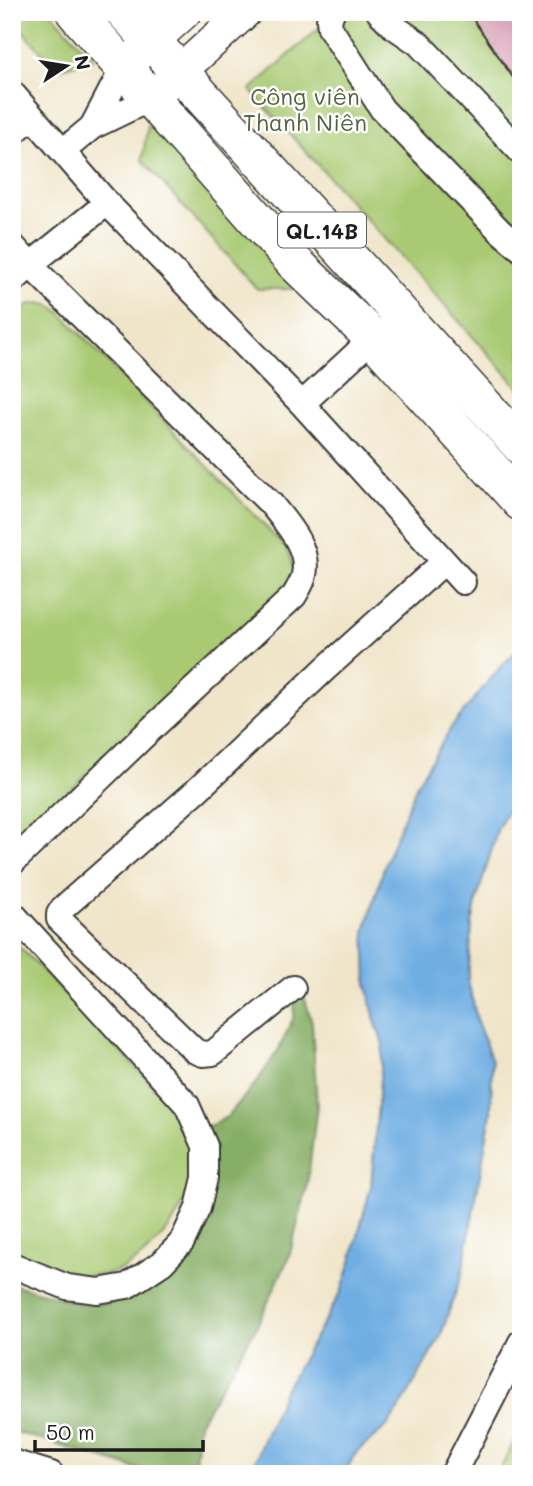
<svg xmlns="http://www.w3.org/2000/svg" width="533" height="1486" viewBox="0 0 533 1486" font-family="Mali,sans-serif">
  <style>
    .green { fill: #a9ca73; stroke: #627348; stroke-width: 2 }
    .forest { fill: #86ae65; stroke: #516540; stroke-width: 2 }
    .water { fill: #70aee2; stroke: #46657f; stroke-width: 2 }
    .building { fill: #dba9bd }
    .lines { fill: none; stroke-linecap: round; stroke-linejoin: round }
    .minor-casing { stroke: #3c3a36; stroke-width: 28 }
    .major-casing { stroke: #3c3a36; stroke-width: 35 }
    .highway-casing { stroke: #3c3a36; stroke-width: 40 }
    .path { stroke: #3c3a36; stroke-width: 4.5; stroke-dasharray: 5 5; stroke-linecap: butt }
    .minor { stroke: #fff; stroke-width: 24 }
    .major { stroke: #fff; stroke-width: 32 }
    .highway { stroke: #fff; stroke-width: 37 }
    .labels { text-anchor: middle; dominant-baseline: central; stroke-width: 5; stroke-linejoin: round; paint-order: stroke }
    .shield { fill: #fff; stroke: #606060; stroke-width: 2 }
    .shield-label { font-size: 21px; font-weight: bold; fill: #1c1c1c }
    .park-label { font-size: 23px; fill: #54623f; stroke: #fff }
  </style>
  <rect width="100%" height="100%" fill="#fff"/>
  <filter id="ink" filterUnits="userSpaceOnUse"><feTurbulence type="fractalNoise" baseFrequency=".0143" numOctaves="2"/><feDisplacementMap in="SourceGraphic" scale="14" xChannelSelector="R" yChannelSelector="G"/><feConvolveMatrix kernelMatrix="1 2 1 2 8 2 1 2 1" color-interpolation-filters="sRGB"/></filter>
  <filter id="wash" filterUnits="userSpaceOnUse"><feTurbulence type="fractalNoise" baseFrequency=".00686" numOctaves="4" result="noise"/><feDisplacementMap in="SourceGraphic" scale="28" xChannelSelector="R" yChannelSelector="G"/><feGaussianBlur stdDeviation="1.57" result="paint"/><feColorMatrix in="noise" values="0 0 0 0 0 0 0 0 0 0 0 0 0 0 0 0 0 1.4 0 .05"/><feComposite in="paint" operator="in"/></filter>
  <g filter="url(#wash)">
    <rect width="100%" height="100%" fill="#f0e5c9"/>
    <!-- green -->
    <path class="green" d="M 12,12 L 51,12 L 93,59 L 57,69 L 12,19 Z
      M 337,12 L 521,12 L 521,390 L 250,90 Z
      M 148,124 L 302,289 L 257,289 L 142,160 Z
      M 34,303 C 46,303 52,305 61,313 L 286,548 C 297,569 295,571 287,592 L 12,843 L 12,318 L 27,306 Z
      M 12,939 L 164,1097 C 205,1147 199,1200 154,1245 C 140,1259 120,1274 99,1275 C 87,1277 63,1275 51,1272 C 38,1268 25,1260 12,1254 Z
      M 521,1428 L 521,1474 L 498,1474 Z"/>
    <!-- forest -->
    <path class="forest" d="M 301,986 L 312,1023 L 317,1105 L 307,1187 L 289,1257 L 256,1328 L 199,1423 L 194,1474 L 154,1474 L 12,1431 L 12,1284 L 79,1303 L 100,1304 L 124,1301 L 147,1290 L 170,1274 L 187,1247 L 202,1130 L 227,1117 L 255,1084 L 279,1049 L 294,1017 L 295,993 Z"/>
    <!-- water -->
    <path class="water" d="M 521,647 L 521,787 L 498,828 L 477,899 L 472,924 L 468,981 L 478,1024 L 492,1061 L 491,1114 L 462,1274 L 440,1337 L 405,1399 L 389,1424 L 356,1453 L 344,1474 L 251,1474 L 261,1445 L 283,1393 L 341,1292 L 351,1262 L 371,1186 L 383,1044 L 375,1021 L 367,985 L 365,931 L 386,861 L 417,784 L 452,726 L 502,665 Z"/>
    <g id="blocks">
      <!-- building -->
      <path class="building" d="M 468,12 L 521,12 L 521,89 Z"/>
    </g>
  </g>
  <g filter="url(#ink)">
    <use href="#blocks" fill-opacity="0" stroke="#3c3a36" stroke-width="2"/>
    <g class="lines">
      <defs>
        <path id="minor" d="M 332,12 L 329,20 L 330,28 L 382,109 L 500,231 L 521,249
          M 379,12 L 393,26 L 418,43 L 521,152
          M 12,93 L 107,203 L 302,404 L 463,582
          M 92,127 L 123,68
          M 12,134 L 32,116
          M 63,151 L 92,127 L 150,99
          M 12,245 L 30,265 L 271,504 C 286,523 310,548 304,575 C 303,582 298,589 294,596 L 149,731 L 12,863
          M 12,282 L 30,265 L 107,203
          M 302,404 L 373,338
          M 12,913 L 187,1105 L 205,1146 L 205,1178 L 198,1208 L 182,1242 L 162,1263 L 127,1286 L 98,1291 L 67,1287 L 12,1265
          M 293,988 L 213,1053 L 203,1054 L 195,1051 L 59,919 L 59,914 L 63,908 L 195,792 L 326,668 L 444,562
          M 12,1462 L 51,1474
          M 453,1474 L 521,1342"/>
        <path id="major" d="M 135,57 L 185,12
          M 150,99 L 245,12"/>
        <path id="highway" d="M 75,12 L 295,263 L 373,338 L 521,502
          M 125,12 L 521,446"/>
      </defs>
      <!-- minor casing -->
      <use href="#minor" class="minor-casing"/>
      <!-- major casing -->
      <use href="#major" class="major-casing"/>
      <!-- highway casing -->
      <use href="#highway" class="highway-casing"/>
      <!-- path -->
      <path class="path" d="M 12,307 L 18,313"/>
      <!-- minor -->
      <use href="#minor" class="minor"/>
      <!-- major -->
      <use href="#major" class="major"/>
      <!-- highway -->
      <use href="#highway" class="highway"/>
    </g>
  </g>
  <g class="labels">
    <!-- shield labels -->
    <rect class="shield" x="278" y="212.5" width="88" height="35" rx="5"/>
    <g class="shield-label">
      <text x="322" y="230">QL.14B</text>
    </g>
    <!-- park labels -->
    <g class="park-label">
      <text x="305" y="96">Công viên<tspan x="305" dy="26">Thanh Niên</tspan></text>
    </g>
  </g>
  <!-- margin -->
  <rect width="533" height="1486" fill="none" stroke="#fff" stroke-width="42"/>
  <!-- north arrow -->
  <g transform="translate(66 66) rotate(78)" stroke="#ffffff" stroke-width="5" paint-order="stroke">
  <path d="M0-5L12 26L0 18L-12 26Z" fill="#1c1c1c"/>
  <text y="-10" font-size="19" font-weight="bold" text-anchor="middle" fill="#1c1c1c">N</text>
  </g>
  <!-- scale -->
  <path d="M35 1440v10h168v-10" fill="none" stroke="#1c1c1c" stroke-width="3.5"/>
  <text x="46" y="1440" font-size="21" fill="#1c1c1c" stroke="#ffffff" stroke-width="5" paint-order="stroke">50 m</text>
</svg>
